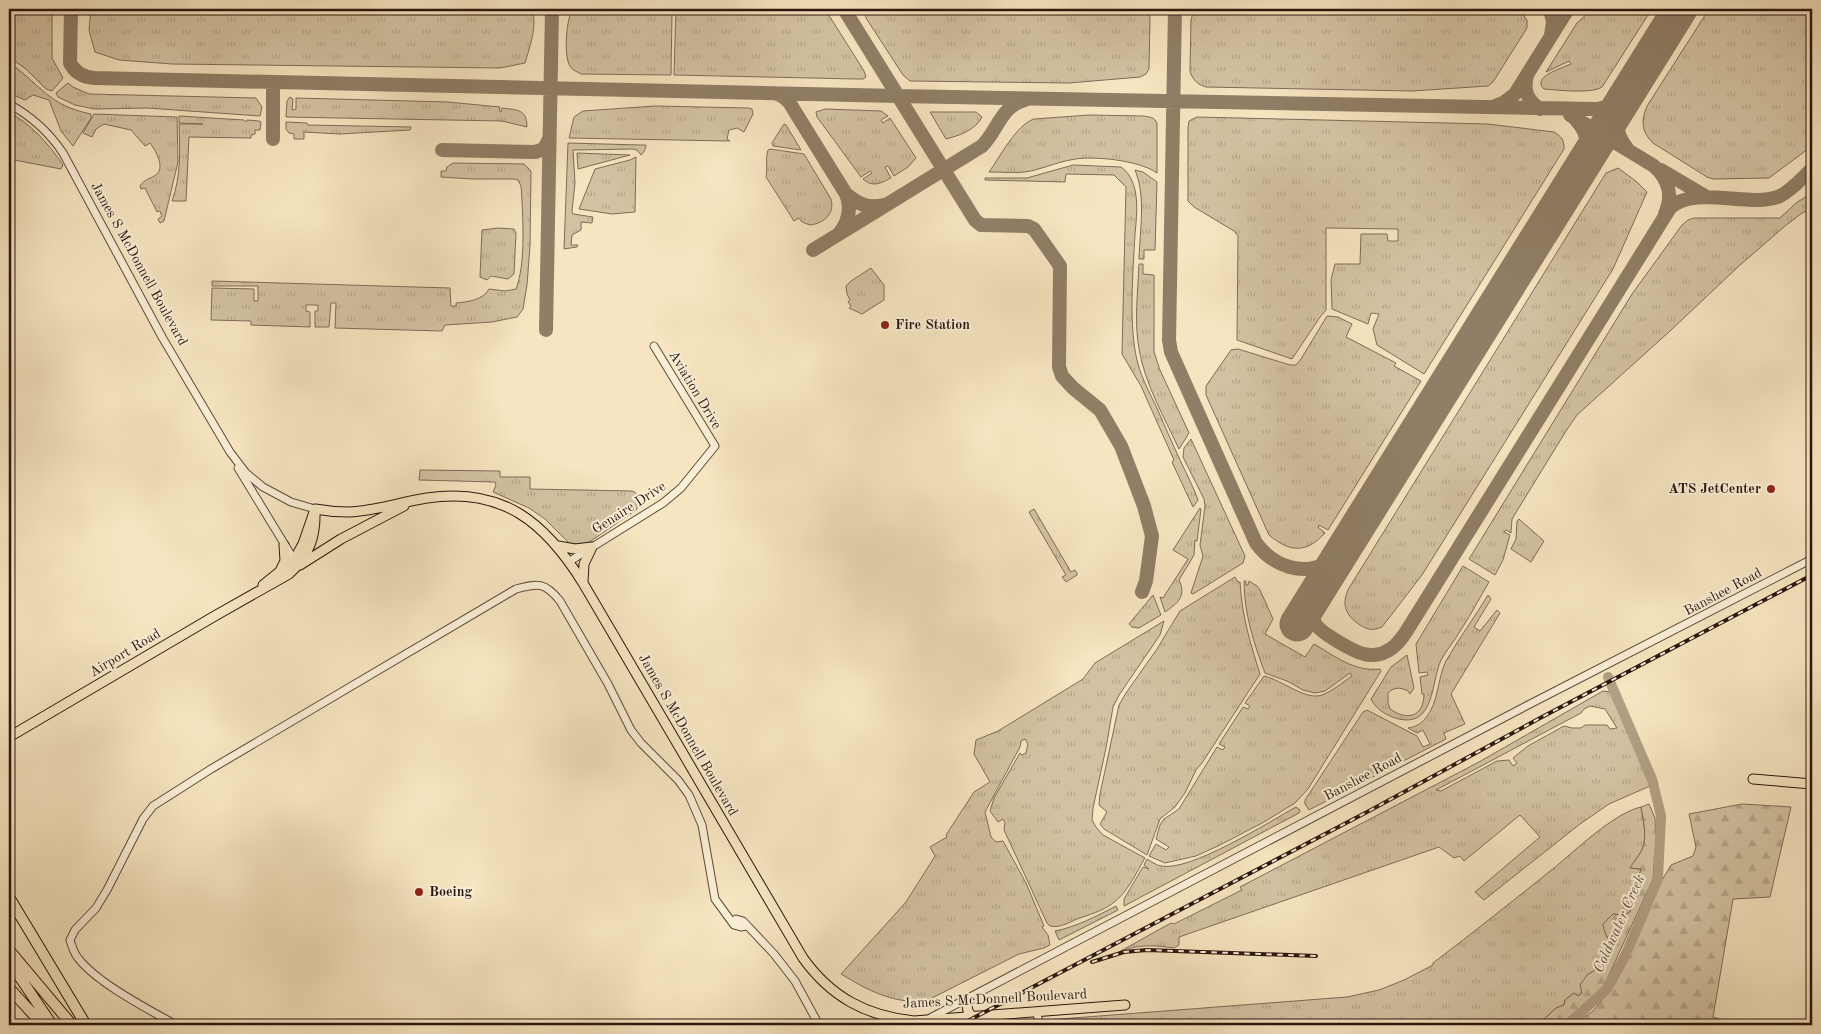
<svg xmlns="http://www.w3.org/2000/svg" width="1821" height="1034" viewBox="0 0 1821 1034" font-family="'Old Standard TT',serif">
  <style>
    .grass { fill: url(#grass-tufts); stroke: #7f6c58; fill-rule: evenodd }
    .forest { fill: url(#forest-firs); stroke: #7f6c58 }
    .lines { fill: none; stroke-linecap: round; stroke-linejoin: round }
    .river { stroke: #b19f83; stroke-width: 10 }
    .taxiway { stroke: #907e66; stroke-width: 14 }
    .runway { stroke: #907e66; stroke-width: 35 }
    .minor-casing { stroke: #5e4a3a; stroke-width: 9 }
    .major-casing { stroke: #2b160d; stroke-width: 11 }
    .highway-casing { stroke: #2b160d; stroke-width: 12 }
    .minor { stroke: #f9eed6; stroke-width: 7 }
    .major { stroke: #f6e5c0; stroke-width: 9 }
    .highway { stroke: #f6e5c0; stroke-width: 10 }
    .rail-casing { stroke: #2b160d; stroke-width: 4 }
    .rail { stroke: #f9eed6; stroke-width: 2; stroke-dasharray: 5.5; stroke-linecap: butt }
    .poi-dot { fill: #8f2418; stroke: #f9eed6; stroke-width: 2 }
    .labels { text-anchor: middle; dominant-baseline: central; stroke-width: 4; stroke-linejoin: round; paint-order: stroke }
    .street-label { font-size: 14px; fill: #2b160d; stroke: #f9eed6 }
    .poi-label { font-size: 14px; font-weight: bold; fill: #2b160d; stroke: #f9eed6; text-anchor: start }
    .water-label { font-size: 15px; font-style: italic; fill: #614d3c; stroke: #f9eed6 }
  </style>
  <defs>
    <pattern id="grass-tufts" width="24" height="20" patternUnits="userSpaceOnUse" patternTransform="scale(1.25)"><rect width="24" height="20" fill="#d3c2a2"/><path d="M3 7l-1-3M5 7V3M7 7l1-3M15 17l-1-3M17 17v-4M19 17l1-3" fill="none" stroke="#b5a68a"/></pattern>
    <pattern id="forest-firs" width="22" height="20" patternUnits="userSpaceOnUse" patternTransform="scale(1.25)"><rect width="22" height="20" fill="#d3c2a2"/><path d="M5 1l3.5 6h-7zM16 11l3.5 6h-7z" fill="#b5a68a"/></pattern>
  </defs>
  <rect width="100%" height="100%" fill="#f6e5c0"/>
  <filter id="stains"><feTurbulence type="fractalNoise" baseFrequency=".004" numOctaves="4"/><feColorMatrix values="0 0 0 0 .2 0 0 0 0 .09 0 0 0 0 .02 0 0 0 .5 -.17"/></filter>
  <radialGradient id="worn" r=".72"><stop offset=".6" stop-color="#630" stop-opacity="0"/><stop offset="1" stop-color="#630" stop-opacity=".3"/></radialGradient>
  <!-- grass -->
  <path class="grass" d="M 9,9 L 52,9 L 52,58 L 63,78 L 52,91 L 46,89 L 26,69 L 9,57 Z
    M 91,9 L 531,9 C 539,22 529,49 525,63 L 500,68 L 172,64 L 119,60 L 95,52 L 89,30 Z
    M 573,9 L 664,9 L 665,11 L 672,11 L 671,75 L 581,74 C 576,71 571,70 569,64 C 564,54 566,18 573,9 Z
    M 676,9 L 825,9 L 864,71 L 866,77 L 863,79 L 856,79 L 674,75 Z
    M 865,9 L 1145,9 L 1150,17 L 1149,69 L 1146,74 L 1140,77 L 1069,83 L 910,81 L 903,75 L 866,18 Z
    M 1198,9 L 1434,9 L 1514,11 L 1522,13 L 1527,20 L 1527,28 L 1493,82 L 1488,86 L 1412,91 L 1206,87 C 1197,84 1194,81 1190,72 L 1191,20 L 1193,13 Z
    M 1709,9 L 1812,9 L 1812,146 L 1769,178 L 1713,179 L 1707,177 L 1653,143 C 1641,131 1641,121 1647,106 Z
    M 1599,12 L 1646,12 L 1648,15 L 1602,87 C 1592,94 1557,90 1544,89 C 1531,77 1562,68 1571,64 L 1569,61 L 1546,72 L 1577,23 L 1588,13 Z
    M 9,62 C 41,86 50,106 91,114 L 91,118 L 73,146 L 61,131 L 49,100 L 33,95 L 25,100 L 9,93 Z
    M 68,83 L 73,87 L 89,94 L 256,98 L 262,107 L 260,116 L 147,108 L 95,109 L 75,105 L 58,97 L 56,93 Z
    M 290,97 L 293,99 L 292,110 L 296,109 L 296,98 L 448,102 L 500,107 L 499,111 L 501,112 L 502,108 C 517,110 527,109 527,127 L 502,121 L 286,117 L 287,101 Z
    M 655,106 L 749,108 L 752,109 L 753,114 L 744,132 L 737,128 L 729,130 L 727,139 L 730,141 L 569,138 L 574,117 L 583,111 Z
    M 825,109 L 881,111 L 888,116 L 881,120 L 883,123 L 890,118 L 916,158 L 908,167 L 894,176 L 888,166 L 885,167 L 891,178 C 881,183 873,188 863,179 L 872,173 L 870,171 L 861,177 L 817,117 L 816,112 Z
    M 9,112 C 32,125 48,143 63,165 L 61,169 L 9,159 Z
    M 930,112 L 976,112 L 982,117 C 976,130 958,136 946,139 Z
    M 94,114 L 177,117 L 178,162 L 164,221 L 160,223 L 158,219 L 162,216 L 160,211 L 157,212 L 145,188 L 141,189 L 140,186 C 144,179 151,179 157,174 C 165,166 155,150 150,143 L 145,146 L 131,130 L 104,124 L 96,129 L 92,137 L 83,133 Z
    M 1089,115 L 1143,116 C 1150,117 1154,117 1157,123 L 1157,173 C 1139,160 1091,155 1070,160 C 1054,163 1040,170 1025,172 C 1013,173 1001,172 989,172 C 1000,157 1016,125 1034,119 Z
    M 179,116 L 244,120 L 246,122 L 247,120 L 259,121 L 261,122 L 260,130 L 255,130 L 255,134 L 251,135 L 251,138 L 189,137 L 186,201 L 172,201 C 181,176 180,151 179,124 L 203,124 L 179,123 Z
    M 1197,117 L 1488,124 L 1554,132 C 1562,137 1564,140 1564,149 L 1424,374 L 1377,345 L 1373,329 L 1379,314 L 1371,313 L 1368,324 L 1332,309 L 1331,280 L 1335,264 L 1360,264 L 1361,234 L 1387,234 L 1388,241 L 1398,241 L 1398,229 L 1326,228 L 1326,310 L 1320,317 L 1292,359 L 1237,340 L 1238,236 L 1234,231 L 1194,207 L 1188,201 L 1188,128 L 1189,121 Z
    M 286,122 L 307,123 L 308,125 L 411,127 L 410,130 L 339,134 L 304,132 L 304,139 L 294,139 L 294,134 L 289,133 L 286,129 Z
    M 784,124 L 786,125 L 801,150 L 773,146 L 772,143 Z
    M 568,143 L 640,145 L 646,145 C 646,149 644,152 641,155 L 637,150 L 633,149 L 573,150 L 575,183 L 572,211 L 573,214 L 593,217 L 592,223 L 581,222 L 581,230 L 572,235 L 571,245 L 578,245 L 577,247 L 564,249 Z
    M 770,149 L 804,154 L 831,199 C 835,213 825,223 810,225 L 802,222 L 799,218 L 794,221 L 766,177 C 768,167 765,159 768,150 Z
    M 577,153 L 630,155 L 578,169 Z
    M 636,157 L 635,212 L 612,214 L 579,209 L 595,169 L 630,160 Z
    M 453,163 L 524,164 L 531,171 L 530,246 L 527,285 L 523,309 L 517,317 L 492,322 L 445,325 L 442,331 L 335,328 L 336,303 L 331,303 L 329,327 L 315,327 L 315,311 L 318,311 L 318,305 L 306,305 L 306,311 L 310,312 L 310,327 L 251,325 L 251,321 L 211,320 L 212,288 L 254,289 L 254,301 L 258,301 L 258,286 L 212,286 L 212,281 L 450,288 L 451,306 L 456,306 L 456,303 C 468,302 483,300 489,289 L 505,291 L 516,289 C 526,264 523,214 521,186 L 518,180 L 514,179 L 473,179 L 441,177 L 441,171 L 446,171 L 447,167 Z
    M 1073,165 L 1121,167 C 1141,181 1137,213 1135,234 C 1133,273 1128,327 1138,364 C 1142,378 1149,392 1156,406 C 1164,424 1172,443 1181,462 C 1187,475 1193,486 1198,500 L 1193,507 L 1172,462 L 1174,460 L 1141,386 L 1122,354 L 1126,187 L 1114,175 L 1066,174 L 1065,182 L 985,180 L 985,178 L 1027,178 Z
    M 1618,168 L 1637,182 L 1647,192 L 1613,269 L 1422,575 L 1382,627 C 1373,631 1368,630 1360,625 C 1345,615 1341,604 1349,588 L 1606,173 Z
    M 1135,170 L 1143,172 L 1157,182 L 1155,250 L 1144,250 L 1144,259 L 1139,259 C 1140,230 1146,196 1135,170 Z
    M 1812,193 L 1812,209 L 1802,213 L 1785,226 L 1739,266 L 1670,331 L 1577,415 L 1566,431 L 1512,519 L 1511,533 L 1506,530 L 1504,532 L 1510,535 L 1503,560 L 1495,575 L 1469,559 L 1632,294 L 1682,225 L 1688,220 L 1694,218 L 1780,218 L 1796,203 Z
    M 498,228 L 514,229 L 516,233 L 514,274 L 508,279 L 491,276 L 487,280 L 480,277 L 482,230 Z
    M 1139,264 L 1143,264 L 1143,274 L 1154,275 L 1154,352 L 1160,370 L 1189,433 L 1179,449 C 1164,417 1145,384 1139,349 C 1134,321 1138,292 1139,264 Z
    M 871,268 L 884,285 L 884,300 L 862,314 L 849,308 L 851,306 L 848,302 L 850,300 L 847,294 L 846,286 L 851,281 Z
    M 1327,316 L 1338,317 L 1352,324 L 1346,337 L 1396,363 L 1394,366 L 1421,381 L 1328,530 L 1319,525 L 1318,527 L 1325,533 C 1307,553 1290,553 1269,535 L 1206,395 L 1206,386 L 1231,350 L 1238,349 L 1290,365 L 1296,365 L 1301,359 Z
    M 1191,439 L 1245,556 L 1243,563 L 1193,594 L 1191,593 L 1203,556 L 1200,545 L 1205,506 L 1204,499 L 1183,457 L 1184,448 Z
    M 420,470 L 500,471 L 500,477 L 530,477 L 530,489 L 632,491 C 638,493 639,497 640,503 L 636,510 L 585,545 L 570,544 L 545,519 L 529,508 L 493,492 L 496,485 L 495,482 L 419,480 Z
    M 1200,508 L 1201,509 L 1197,541 L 1195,540 L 1194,555 L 1179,580 C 1187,596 1177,604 1165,612 L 1160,597 L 1163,598 L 1188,559 L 1173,550 Z
    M 1034,509 L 1071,572 L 1075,570 L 1077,573 L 1077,575 L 1066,582 L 1062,577 L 1066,575 L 1029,512 Z
    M 1519,519 L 1544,541 L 1531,562 L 1511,549 L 1516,539 L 1517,521 Z
    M 1463,566 L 1489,582 C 1480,597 1472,613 1462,628 C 1456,639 1447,649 1441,660 C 1434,675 1434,702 1422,714 C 1409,728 1378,715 1371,699 L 1391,667 L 1407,655 L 1414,688 L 1410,694 L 1408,691 C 1400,687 1394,687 1388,693 L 1388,703 L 1390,709 C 1407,721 1424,717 1424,694 L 1422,694 L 1420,677 L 1428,675 L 1427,672 L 1419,673 L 1416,644 Z
    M 1235,577 L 1238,582 L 1240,582 C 1242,617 1250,642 1260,674 L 1202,763 L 1196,770 L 1185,793 L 1175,807 L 1160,819 L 1147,855 L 1104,829 L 1100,824 L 1107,812 L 1099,805 L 1100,794 L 1119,705 L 1126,693 L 1157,649 L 1180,611 Z
    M 1244,581 L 1246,581 L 1246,585 L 1248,585 L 1249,581 L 1257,586 L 1260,590 L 1273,619 L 1265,634 L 1305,657 L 1314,644 C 1335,656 1354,672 1380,669 L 1381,671 L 1308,789 L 1295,803 L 1264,822 L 1220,845 L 1196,856 L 1165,863 L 1149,856 L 1156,844 L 1166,850 L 1169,847 L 1156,839 L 1160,825 L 1164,819 L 1179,809 L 1217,747 L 1223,750 L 1225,747 L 1219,744 L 1243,707 L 1248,709 L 1250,706 L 1245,703 L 1264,676 C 1282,680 1306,701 1322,695 C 1333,691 1343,682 1352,676 L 1350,673 L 1325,691 L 1315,693 L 1303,690 L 1287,681 L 1265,673 C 1254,644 1244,613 1244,581 Z
    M 1153,595 L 1161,615 L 1139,628 L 1132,627 L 1129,624 Z
    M 1488,595 L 1491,599 L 1474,627 L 1480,631 L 1497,610 L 1500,613 L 1451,694 L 1465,724 L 1444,733 L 1446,739 L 1309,810 L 1305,804 L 1305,800 L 1363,712 L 1367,710 L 1417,736 L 1423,747 L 1430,744 L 1423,730 L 1417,733 L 1408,728 C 1415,727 1421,724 1425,719 C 1439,703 1437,679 1446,661 C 1459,638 1475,617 1488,595 Z
    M 1164,621 L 1160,635 L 1119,695 L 1113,707 L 1106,748 L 1093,808 L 1092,820 L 1096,827 L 1103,835 L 1145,858 C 1136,873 1128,892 1113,903 C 1103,911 1088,915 1077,919 C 1068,923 1060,928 1050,926 L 1047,923 L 1004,830 L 1005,823 L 1003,819 L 998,822 L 990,811 L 994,798 L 1020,753 L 1022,755 L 1026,753 L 1028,744 L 1025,739 L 1021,741 L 1020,747 L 985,812 L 991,837 L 996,842 L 1003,841 L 1026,883 L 1044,926 L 1042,927 L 1048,935 L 1050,945 L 1044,948 L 1019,954 L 924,1002 C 890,1002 869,991 841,974 L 906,902 L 935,856 L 930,847 L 947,837 L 946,835 L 974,792 L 990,782 L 974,754 L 976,740 L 998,731 L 1083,679 L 1095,663 Z
    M 1603,691 L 1611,692 L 1650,786 L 1609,804 L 1580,824 L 1484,900 L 1475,892 L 1540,837 L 1520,815 L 1464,861 L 1460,856 L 1454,858 L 1439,847 L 1179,937 L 1179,945 L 1174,948 C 1154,945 1138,944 1119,952 L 1171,923 L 1174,924 L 1242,890 L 1240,887 L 1479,762 ZM 1590,706 L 1605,709 L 1617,728 L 1610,729 L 1607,725 L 1585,725 L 1581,728 L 1572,728 L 1564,726 L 1528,746 L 1513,758 L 1517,763 L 1513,766 L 1509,760 L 1497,761 L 1441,791 L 1436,790 L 1581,713 L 1584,709 Z
    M 1296,807 L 1300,810 L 1299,813 L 1124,906 L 1124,899 L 1143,867 L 1149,869 L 1144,865 L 1147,859 C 1152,862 1156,865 1161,866 C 1190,872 1269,822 1296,807 Z
    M 1641,807 C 1643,820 1647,834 1643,847 C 1641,853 1634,861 1631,868 L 1641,869 L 1631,911 L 1625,915 L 1613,914 L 1606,936 L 1612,943 L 1613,951 L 1607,958 L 1594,965 L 1595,970 L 1587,975 L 1582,993 L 1578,996 L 1574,993 L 1565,1000 L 1564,1005 L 1556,1008 L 1538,1025 L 1354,1025 L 1354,1021 L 1334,1020 L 1336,1025 L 1046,1025 L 1047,1020 L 1347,997 L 1379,990 L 1404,980 L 1433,965 L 1433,963 C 1474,932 1514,900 1554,868 C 1576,850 1614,813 1641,807 Z
    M 1116,906 L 1118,910 L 1059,940 L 1055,931 C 1076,927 1097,916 1116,906 Z"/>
  <!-- forest -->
  <path class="forest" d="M 1649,804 L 1655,818 L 1656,839 L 1653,879 L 1603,988 L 1563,1025 L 1538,1025 L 1556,1008 L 1564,1005 L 1565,1000 L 1574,993 L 1578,996 L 1582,993 L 1580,985 L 1587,975 L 1595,970 L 1594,965 L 1607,958 L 1613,951 C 1611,940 1604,936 1603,924 L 1613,914 L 1625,915 L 1631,911 L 1627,907 L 1626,903 L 1635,889 L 1641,869 L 1630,868 C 1634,861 1641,854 1643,847 C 1647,834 1643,820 1641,807 Z
    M 1742,804 L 1791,807 L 1770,897 L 1733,899 L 1713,1017 L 1739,1025 L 1573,1025 L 1593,1011 L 1615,984 L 1661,882 L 1671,865 L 1693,856 L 1696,847 L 1689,814 Z"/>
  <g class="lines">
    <!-- river -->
    <path class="river" d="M 1567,1025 L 1607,989 L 1626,954 L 1658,879 L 1661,816 L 1652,779 L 1608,677"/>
    <!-- taxiway -->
    <path class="taxiway" d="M 71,9 L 70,63 C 75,73 83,77 94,78 L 898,96 L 1597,109 L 1615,105 L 1624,98
      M 844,9 L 975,220 L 981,225 L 1028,226 L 1034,229 L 1060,266 L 1059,367 L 1062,376 L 1073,388 L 1100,410 L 1121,446 L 1144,506 L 1152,536 L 1146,581 L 1142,592
      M 1175,9 L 1169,340 L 1171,352 L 1256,543 C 1273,566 1304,578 1330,561 C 1336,557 1342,551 1347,545
      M 1550,9 L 1553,22 L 1551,35
      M 1527,75 C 1523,90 1527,100 1540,109
      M 774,93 L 782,96 L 789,102 L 846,194 C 852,208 848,222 839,234
      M 1624,98 C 1617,117 1613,132 1627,148
      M 1495,106 L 1503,103 L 1515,94 L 1568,9
      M 1570,115 L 1654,166 C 1669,180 1673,195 1665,214
      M 1576,120 C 1590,135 1589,149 1581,167
      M 273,139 L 273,82
      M 442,150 L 535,152 L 544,149 L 549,139
      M 1661,170 L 1705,196
      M 846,194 C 858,204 868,209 884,205
      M 813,250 L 982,146 C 998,130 1001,106 1025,100
      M 546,330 L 552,9
      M 1312,600 C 1312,607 1311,616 1315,623 C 1319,632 1354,652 1364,654 C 1371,656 1381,655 1387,651 C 1396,647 1401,639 1406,632 L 1670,208 C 1695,184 1750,209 1780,196 C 1792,190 1802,178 1812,169"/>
    <!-- runway -->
    <path class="runway" d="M 1297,624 L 1680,9"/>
    <defs>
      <path id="minor" d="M 9,104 C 31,116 49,132 63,153 L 162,337 L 230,452 L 246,473 L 263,487 L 291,502 L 315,509
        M 238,468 L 296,563
        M 570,561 L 663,503 L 681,488 L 715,446 L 654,346
        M 733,922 L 736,919 L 743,921 L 774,954 L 795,981 L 819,1025
        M 1037,1012 L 1039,1025
        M 930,1018 L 1530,704 L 1812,559
        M 176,1025 C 148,1009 97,983 78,958 C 74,953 72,947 70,940 L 75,930 L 96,908 L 107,890 L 143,819 L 153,806 L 211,769 L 516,589 C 538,583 545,582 560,601 L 608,684 L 631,730 L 641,743 L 678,780 L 689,795 L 702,825 L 715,899 L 734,925 L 741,927 L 746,926"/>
      <path id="major" d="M 315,509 C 326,511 337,512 349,512 C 375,511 401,502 427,498 C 503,487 545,522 583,583 L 803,958 C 831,997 866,1016 914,1021 L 1125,1005
        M 558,546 L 575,549 L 592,547
        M 300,565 L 341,539 L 404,506
        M 280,571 L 285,561 L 284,545
        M 583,582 L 584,564 L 592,547
        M 263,585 L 294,560 L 303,544 L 314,512
        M 9,737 L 213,617 L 289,574 C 310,555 316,536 315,509
        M 1753,779 L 1812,784
        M 966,999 L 968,1011 L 972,1017"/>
      <path id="highway" d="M 9,897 L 86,1025
        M 9,950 L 72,1025
        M 9,961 L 52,1025
        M 9,988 L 43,1025"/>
    </defs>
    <!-- minor casing -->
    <use href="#minor" class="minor-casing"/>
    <!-- major casing -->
    <use href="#major" class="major-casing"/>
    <!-- highway casing -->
    <use href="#highway" class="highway-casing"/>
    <!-- minor -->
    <use href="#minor" class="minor"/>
    <!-- major -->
    <use href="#major" class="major"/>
    <!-- highway -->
    <use href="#highway" class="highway"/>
    <defs>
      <path id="rail" d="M 1092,962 L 1124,952 L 1147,950 L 1316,956
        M 960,1025 L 1369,811 L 1542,717 L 1812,575"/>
    </defs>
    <!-- rail casing -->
    <use href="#rail" class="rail-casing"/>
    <!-- rail -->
    <use href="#rail" class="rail"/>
  </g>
  <!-- markers -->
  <g class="poi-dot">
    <circle cx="885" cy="325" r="5"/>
    <circle cx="1771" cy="489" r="5"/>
    <circle cx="419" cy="892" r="5"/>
  </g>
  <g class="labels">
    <!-- street labels -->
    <g class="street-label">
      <text transform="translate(139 264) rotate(61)">James S McDonnell Boulevard</text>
      <text transform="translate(695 390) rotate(59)">Aviation Drive</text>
      <text transform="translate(629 508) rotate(-33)">Genaire Drive</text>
      <text transform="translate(1723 592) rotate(-28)">Banshee Road</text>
      <text transform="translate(125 653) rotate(-31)">Airport Road</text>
      <text transform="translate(688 735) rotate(60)">James S McDonnell Boulevard</text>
      <text transform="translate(1363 777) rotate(-28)">Banshee Road</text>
      <text transform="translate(995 999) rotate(-3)">James S McDonnell Boulevard</text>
    </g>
    <!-- poi labels -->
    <g class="poi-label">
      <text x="895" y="325">Fire Station</text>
      <text x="1761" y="489" text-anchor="end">ATS JetCenter</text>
      <text x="429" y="892">Boeing</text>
    </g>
    <!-- water labels -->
    <g class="water-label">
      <text transform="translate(1620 924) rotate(-66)">Coldwater Creek</text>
    </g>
  </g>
  <!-- margin -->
  <rect width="1821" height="1034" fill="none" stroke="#f6e5c0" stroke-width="30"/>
  <rect x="10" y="10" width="1801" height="1014" fill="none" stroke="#2b160d" stroke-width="2.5"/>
  <rect x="15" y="15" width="1791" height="1004" fill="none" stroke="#2b160d"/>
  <rect width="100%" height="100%" filter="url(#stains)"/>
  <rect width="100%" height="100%" fill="url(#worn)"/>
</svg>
